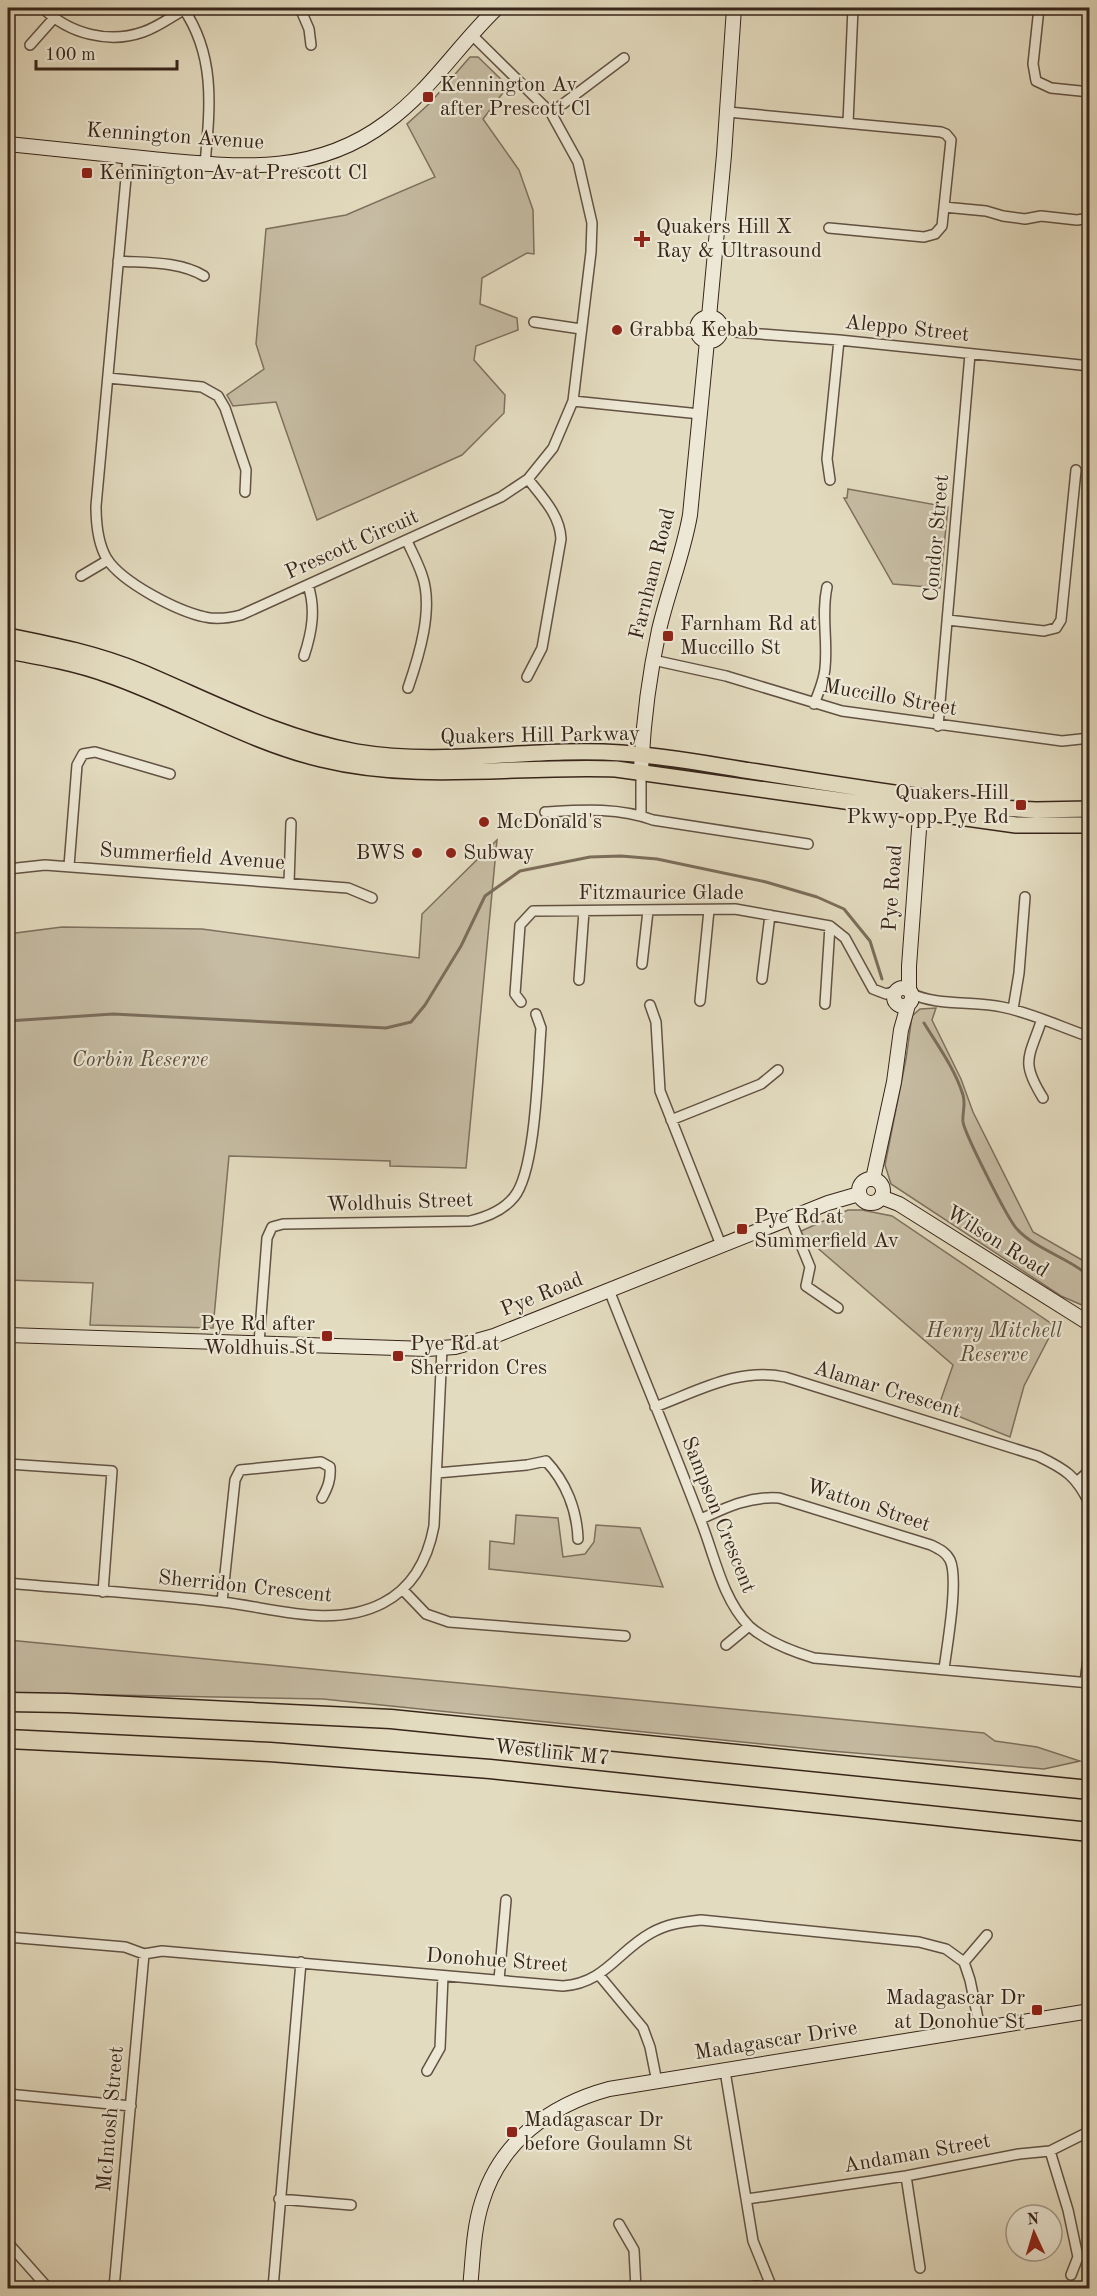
<svg xmlns="http://www.w3.org/2000/svg" width="1097" height="2296" viewBox="0 0 1097 2296" font-family="'Old Standard TT',serif">
  <style>
    .green { fill: #c6bca3; stroke: #7e705e; stroke-width: 1.5 }
    .lines { fill: none; stroke-linecap: round; stroke-linejoin: round }
    .stream { stroke: #7b6d5b; stroke-width: 3 }
    .street-casing { stroke: #625243; stroke-width: 12 }
    .secondary-casing { stroke: #37251a; stroke-width: 16 }
    .primary-casing { stroke: #37251a; stroke-width: 18 }
    .highway-casing { stroke: #37251a; stroke-width: 21 }
    .street { stroke: #ede8d5; stroke-width: 9 }
    .secondary { stroke: #ede8d5; stroke-width: 14 }
    .primary { stroke: #e3dbbf; stroke-width: 15 }
    .highway { stroke: #e3dbbf; stroke-width: 18 }
    .rail { stroke: #37251a; stroke-width: 3; stroke-dasharray: 10 10; stroke-linecap: butt }
    .poi-dot { fill: #8f2418; stroke: #ede8d5; stroke-width: 2 }
    .labels { text-anchor: middle; dominant-baseline: central; stroke-width: 4.5; stroke-linejoin: round; paint-order: stroke }
    .poi-label { font-size: 21px; fill: #37251a; stroke: #ede8d5; text-anchor: start }
    .street-label { font-size: 21px; fill: #37251a; stroke: #ede8d5 }
    .park-label { font-size: 21px; font-style: italic; fill: #5b4b3c; stroke: #ede8d5 }
  </style>
  <rect width="100%" height="100%" fill="#e3dbbf"/>
  <filter id="stains"><feTurbulence type="fractalNoise" baseFrequency=".00333" numOctaves="4"/><feColorMatrix values="0 0 0 0 .2 0 0 0 0 .09 0 0 0 0 .02 0 0 0 .5 -.17"/></filter>
  <radialGradient id="worn" r=".72"><stop offset=".6" stop-color="#630" stop-opacity="0"/><stop offset="1" stop-color="#630" stop-opacity=".3"/></radialGradient>
  <!-- green -->
  <path class="green" d="M 470,57 L 478,57 L 508,86 L 483,119 L 519,170 L 533,210 L 534,254 L 527,253 L 482,278 L 480,304 L 517,318 L 518,330 L 476,346 L 474,360 L 505,395 L 504,413 L 462,455 L 317,520 L 276,402 L 233,406 L 227,395 L 264,369 L 256,344 L 266,229 L 346,215 L 435,177 L 407,124 L 430,103 Z
    M 848,489 L 948,507 L 940,588 L 893,584 L 844,498 L 847,498 Z
    M 497,840 L 466,1168 L 390,1166 L 390,1161 L 229,1156 L 213,1328 L 90,1325 L 93,1283 L 8,1280 L 8,934 L 62,927 L 202,929 L 419,958 L 422,914 Z
    M 936,1008 L 932,1020 L 961,1079 L 973,1112 L 1033,1232 L 1089,1264 L 1089,1308 L 1061,1296 L 891,1184 L 885,1165 L 906,1059 L 912,1016 L 920,1009 Z
    M 848,1210 L 862,1210 L 892,1216 L 1055,1326 L 1024,1386 L 1010,1437 L 938,1408 L 953,1365 L 799,1232 Z
    M 516,1515 L 558,1518 L 563,1557 L 585,1554 L 594,1542 L 596,1525 L 640,1528 L 663,1587 L 489,1569 L 490,1541 L 514,1544 Z
    M 8,1640 L 984,1733 L 995,1741 L 1037,1747 L 1080,1761 L 1044,1769 L 831,1751 L 323,1699 L 8,1693 Z"/>
  <g class="lines">
    <!-- stream -->
    <path class="stream" d="M 8,1021 L 113,1014 L 386,1028 L 411,1022 L 425,1005 L 461,946 L 485,896 L 520,871 L 590,857 L 621,856 L 657,859 L 766,882 L 817,897 L 844,909 L 870,941 L 882,979
      M 924,1023 C 938,1046 955,1069 963,1095 C 966,1105 962,1113 963,1122 C 965,1134 1008,1220 1017,1229 C 1036,1250 1072,1259 1090,1277"/>
    <defs>
      <path id="street" d="M 43,8 C 69,34 109,44 143,32 C 158,27 171,17 185,9
        M 183,8 C 216,56 210,108 205,164
        M 300,8 L 309,29 L 311,45
        M 1039,8 L 1033,64 L 1036,81 L 1051,88 L 1090,92
        M 853,9 L 916,8
        M 30,45 L 54,18
        M 728,112 L 941,132 L 946,134 L 951,140 L 942,226 L 935,234 L 924,237 L 829,228
        M 551,113 L 624,58
        M 848,123 L 853,8
        M 128,156 L 96,506 C 96,523 98,544 107,559 C 123,583 177,611 205,617 C 217,620 229,618 241,615 L 501,497 L 528,479 L 553,448 L 573,401 L 591,252 L 592,223 L 578,162 L 551,113 L 472,35
        M 944,207 L 986,211 L 1003,216 L 1025,219 L 1041,216 L 1077,220 L 1090,218
        M 118,261 C 146,263 179,261 204,276
        M 534,322 L 581,329
        M 721,331 L 839,340 L 1090,366
        M 108,378 L 202,387 L 218,396 L 225,408 L 246,470 L 245,492
        M 573,401 L 700,414
        M 830,480 L 827,459 L 839,340
        M 407,541 C 412,552 418,563 422,575 C 434,608 419,656 408,688
        M 81,576 L 108,560
        M 948,620 L 1044,631 L 1056,628 L 1061,620 L 1076,470
        M 304,656 C 312,632 316,609 308,585
        M 653,660 L 726,676 L 842,711 L 1062,741 L 1090,738
        M 527,677 L 542,648 L 561,539 C 560,515 542,497 528,479
        M 814,704 C 819,692 824,680 825,668 C 828,640 821,614 827,587
        M 938,726 L 970,354
        M 641,771 L 641,816
        M 545,812 C 581,810 618,807 653,820 L 808,844
        M 69,866 L 77,765 L 83,754 L 95,752 L 170,774
        M 8,869 L 45,865 L 348,888 L 372,898
        M 289,883 L 291,823
        M 642,964 L 648,911
        M 762,979 L 770,915
        M 579,980 L 584,911
        M 911,993 C 933,1006 975,1001 1002,1007 C 1032,1013 1061,1027 1090,1037
        M 700,1001 L 709,910
        M 521,1002 L 515,994 L 520,925 L 533,911 L 735,909 L 830,926 L 845,938 L 873,989 L 886,994 L 896,991
        M 825,1004 L 830,926
        M 650,1005 L 656,1022 L 660,1091 L 721,1245
        M 1013,1009 L 1019,973 L 1025,897
        M 1042,1019 C 1029,1058 1020,1061 1043,1098
        M 671,1120 L 761,1084 L 778,1070
        M 790,1218 L 810,1267 L 806,1286 L 838,1308
        M 609,1290 C 639,1367 671,1442 700,1519 C 714,1553 722,1599 749,1626 C 767,1642 791,1651 814,1658 L 1090,1683
        M 259,1343 L 267,1238 L 272,1227 L 283,1224 L 470,1221 C 487,1217 503,1211 514,1197 C 536,1171 538,1065 541,1028 L 536,1014
        M 655,1407 C 698,1391 739,1367 785,1377 L 1038,1456 C 1065,1469 1077,1476 1090,1505
        M 8,1464 L 112,1471 L 103,1592
        M 437,1473 L 527,1465 L 546,1461 C 566,1482 577,1510 578,1539
        M 1078,1481 L 1090,1470
        M 701,1519 C 727,1507 750,1496 779,1498 L 931,1545 C 939,1549 946,1552 950,1560 C 959,1579 947,1646 944,1669
        M 8,1583 C 79,1590 151,1593 222,1602 C 274,1608 333,1629 383,1603 C 414,1587 428,1558 434,1526 L 442,1348
        M 403,1590 L 426,1614 L 449,1622 L 625,1636
        M 222,1602 L 235,1480 L 240,1470 L 321,1462 L 330,1467 C 331,1479 328,1487 322,1498
        M 726,1645 L 749,1626
        M 1085,1682 L 1090,1644
        M 8,1937 L 125,1947 L 144,1954 L 162,1951 L 563,1986 C 605,1983 618,1951 651,1933 C 667,1924 682,1922 701,1920 L 919,1942 L 946,1949 L 964,1962 L 970,1980 L 980,2028
        M 964,1962 L 987,1935
        M 599,1975 L 643,2028 L 650,2047 L 657,2082
        M 499,1980 L 506,1900
        M 427,2071 L 440,2048 L 443,1976
        M 725,2071 L 753,2241 L 772,2288
        M 8,2094 L 131,2106
        M 1050,2151 L 1068,2210 L 1078,2257 L 1071,2275
        M 906,2176 L 920,2268
        M 279,2199 L 351,2205
        M 747,2199 L 906,2176 L 1019,2154 L 1050,2151 L 1090,2131
        M 619,2224 L 634,2250 L 636,2288
        M 8,2243 L 48,2288
        M 114,2288 L 144,1954
        M 273,2288 L 301,1962
        M 740,2288 L 769,2284"/>
      <path id="secondary" d="M 8,144 C 56,149 104,154 152,159 C 237,167 314,177 387,122 C 430,91 459,44 497,8
        M697 329a12 12 0 1 1 24 0a12 12 0 1 1-24 0Z
        M 709,317 L 724,155 L 734,8
        M 641,771 C 643,724 649,676 659,630 C 668,591 683,555 690,515 L 707,341
        M894 997a9 9 0 1 1 18 0a9 9 0 1 1-18 0Z
        M 909,990 L 909,966 L 921,802
        M 873,1179 L 894,1082 L 901,1030 L 908,1005
        M859 1191a12 12 0 1 1 24 0a12 12 0 1 1-24 0Z
        M 881,1197 L 899,1204 L 1090,1324
        M 8,1335 L 427,1349 L 455,1347 L 494,1336 L 828,1203 L 859,1194
        M 470,2288 C 473,2260 473,2230 482,2202 C 500,2142 550,2105 609,2089 L 1090,2011"/>
      <path id="primary" d="M 8,636 C 53,645 98,654 141,672 C 212,702 279,738 356,752 C 446,767 531,747 621,753 C 667,756 712,765 758,772 C 838,785 919,797 1000,808 L 1036,810 L 1090,809
        M 8,651 C 42,657 76,663 109,675 C 181,700 246,741 321,759 C 419,783 517,765 616,769 L 1016,825 L 1090,825"/>
      <path id="highway" d="M 8,1702 L 67,1703 L 391,1719 L 1090,1790
        M 8,1739 L 270,1752 L 490,1769 L 1090,1832"/>
    </defs>
    <!-- street casing -->
    <use href="#street" class="street-casing"/>
    <!-- secondary casing -->
    <use href="#secondary" class="secondary-casing"/>
    <!-- primary casing -->
    <use href="#primary" class="primary-casing"/>
    <!-- highway casing -->
    <use href="#highway" class="highway-casing"/>
    <!-- street -->
    <use href="#street" class="street"/>
    <!-- secondary -->
    <use href="#secondary" class="secondary"/>
    <!-- primary -->
    <use href="#primary" class="primary"/>
    <!-- highway -->
    <use href="#highway" class="highway"/>
    <!-- rail -->
    <path class="rail" d="M 8,2278 L 16,2288"/>
  </g>
  <!-- markers -->
  <g class="poi-dot">
    <rect x="422" y="91" width="12" height="12" rx="3"/>
    <rect x="81" y="167" width="12" height="12" rx="3"/>
    <path d="M639 230h6v6h6v6h-6v6h-6v-6h-6v-6h6z"/>
    <circle cx="617" cy="330" r="6"/>
    <rect x="662" y="630" width="12" height="12" rx="3"/>
    <rect x="1015" y="799" width="12" height="12" rx="3"/>
    <circle cx="484" cy="822" r="6"/>
    <circle cx="417" cy="853" r="6"/>
    <circle cx="451" cy="853" r="6"/>
    <rect x="736" y="1223" width="12" height="12" rx="3"/>
    <rect x="321" y="1330" width="12" height="12" rx="3"/>
    <rect x="392" y="1350" width="12" height="12" rx="3"/>
    <rect x="1031" y="2004" width="12" height="12" rx="3"/>
    <rect x="506" y="2126" width="12" height="12" rx="3"/>
  </g>
  <g class="labels">
    <!-- poi labels -->
    <g class="poi-label">
      <text x="440" y="85">Kennington Av<tspan x="440" dy="24">after Prescott Cl</tspan></text>
      <text x="99" y="173">Kennington Av at Prescott Cl</text>
      <text x="656" y="227">Quakers Hill X<tspan x="656" dy="24">Ray &amp; Ultrasound</tspan></text>
      <text x="629" y="330">Grabba Kebab</text>
      <text x="680" y="624">Farnham Rd at<tspan x="680" dy="24">Muccillo St</tspan></text>
      <text x="1009" y="793" text-anchor="end">Quakers Hill<tspan x="1009" dy="24">Pkwy opp Pye Rd</tspan></text>
      <text x="496" y="822">McDonald's</text>
      <text x="405" y="853" text-anchor="end">BWS</text>
      <text x="463" y="853">Subway</text>
      <text x="754" y="1217">Pye Rd at<tspan x="754" dy="24">Summerfield Av</tspan></text>
      <text x="315" y="1324" text-anchor="end">Pye Rd after<tspan x="315" dy="24">Woldhuis St</tspan></text>
      <text x="410" y="1344">Pye Rd at<tspan x="410" dy="24">Sherridon Cres</tspan></text>
      <text x="1025" y="1998" text-anchor="end">Madagascar Dr<tspan x="1025" dy="24">at Donohue St</tspan></text>
      <text x="524" y="2120">Madagascar Dr<tspan x="524" dy="24">before Goulamn St</tspan></text>
    </g>
    <!-- street labels -->
    <g class="street-label">
      <text transform="translate(175 137) rotate(4)">Kennington Avenue</text>
      <text transform="translate(907 329) rotate(6)">Aleppo Street</text>
      <text transform="translate(937 538) rotate(-85)">Condor Street</text>
      <text transform="translate(352 545) rotate(-24)">Prescott Circuit</text>
      <text transform="translate(653 574) rotate(-76)">Farnham Road</text>
      <text transform="translate(890 698) rotate(10)">Muccillo Street</text>
      <text transform="translate(540 736) rotate(-1)">Quakers Hill Parkway</text>
      <text transform="translate(192 857) rotate(4)">Summerfield Avenue</text>
      <text transform="translate(893 888) rotate(-86)">Pye Road</text>
      <text x="661" y="893">Fitzmaurice Glade</text>
      <text transform="translate(400 1203) rotate(-2)">Woldhuis Street</text>
      <text transform="translate(997 1242) rotate(32)">Wilson Road</text>
      <text transform="translate(542 1295) rotate(-22)">Pye Road</text>
      <text transform="translate(887 1390) rotate(17)">Alamar Crescent</text>
      <text transform="translate(868 1506) rotate(18)">Watton Street</text>
      <text transform="translate(718 1515) rotate(68)">Sampson Crescent</text>
      <text transform="translate(245 1587) rotate(6)">Sherridon Crescent</text>
      <text transform="translate(552 1753) rotate(6)">Westlink M7</text>
      <text transform="translate(497 1961) rotate(4)">Donohue Street</text>
      <text transform="translate(776 2041) rotate(-9)">Madagascar Drive</text>
      <text transform="translate(111 2119) rotate(-85)">McIntosh Street</text>
      <text transform="translate(917 2154) rotate(-10)">Andaman Street</text>
    </g>
    <!-- park labels -->
    <g class="park-label">
      <text x="140" y="1060">Corbin Reserve</text>
      <text x="994" y="1331">Henry Mitchell<tspan x="994" dy="24">Reserve</tspan></text>
    </g>
  </g>
  <!-- margin -->
  <rect width="1097" height="2296" fill="none" stroke="#e3dbbf" stroke-width="30"/>
  <rect x="9" y="9" width="1079" height="2278" fill="none" stroke="#37251a" stroke-width="3"/>
  <rect x="15" y="15" width="1067" height="2266" fill="none" stroke="#37251a" stroke-width="1.5"/>
  <!-- north arrow -->
  <g transform="translate(1034 2233) rotate(356)"><circle r="28" fill="#ede8d5" stroke="#a49a8a" stroke-width="1.5"/>
  <path d="M0-4.5L10 22L0 15L-10 22Z" fill="#8f2418"/>
  <text y="-9" font-size="16" font-weight="bold" text-anchor="middle" fill="#37251a">N</text>
  </g>
  <!-- scale -->
  <path d="M36 60v9h141v-9" fill="none" stroke="#37251a" stroke-width="3"/>
  <text x="45" y="60" font-size="18" fill="#37251a" stroke="#ede8d5" stroke-width="4.5" paint-order="stroke">100 m</text>
  <rect width="100%" height="100%" filter="url(#stains)"/>
  <rect width="100%" height="100%" fill="url(#worn)"/>
</svg>
